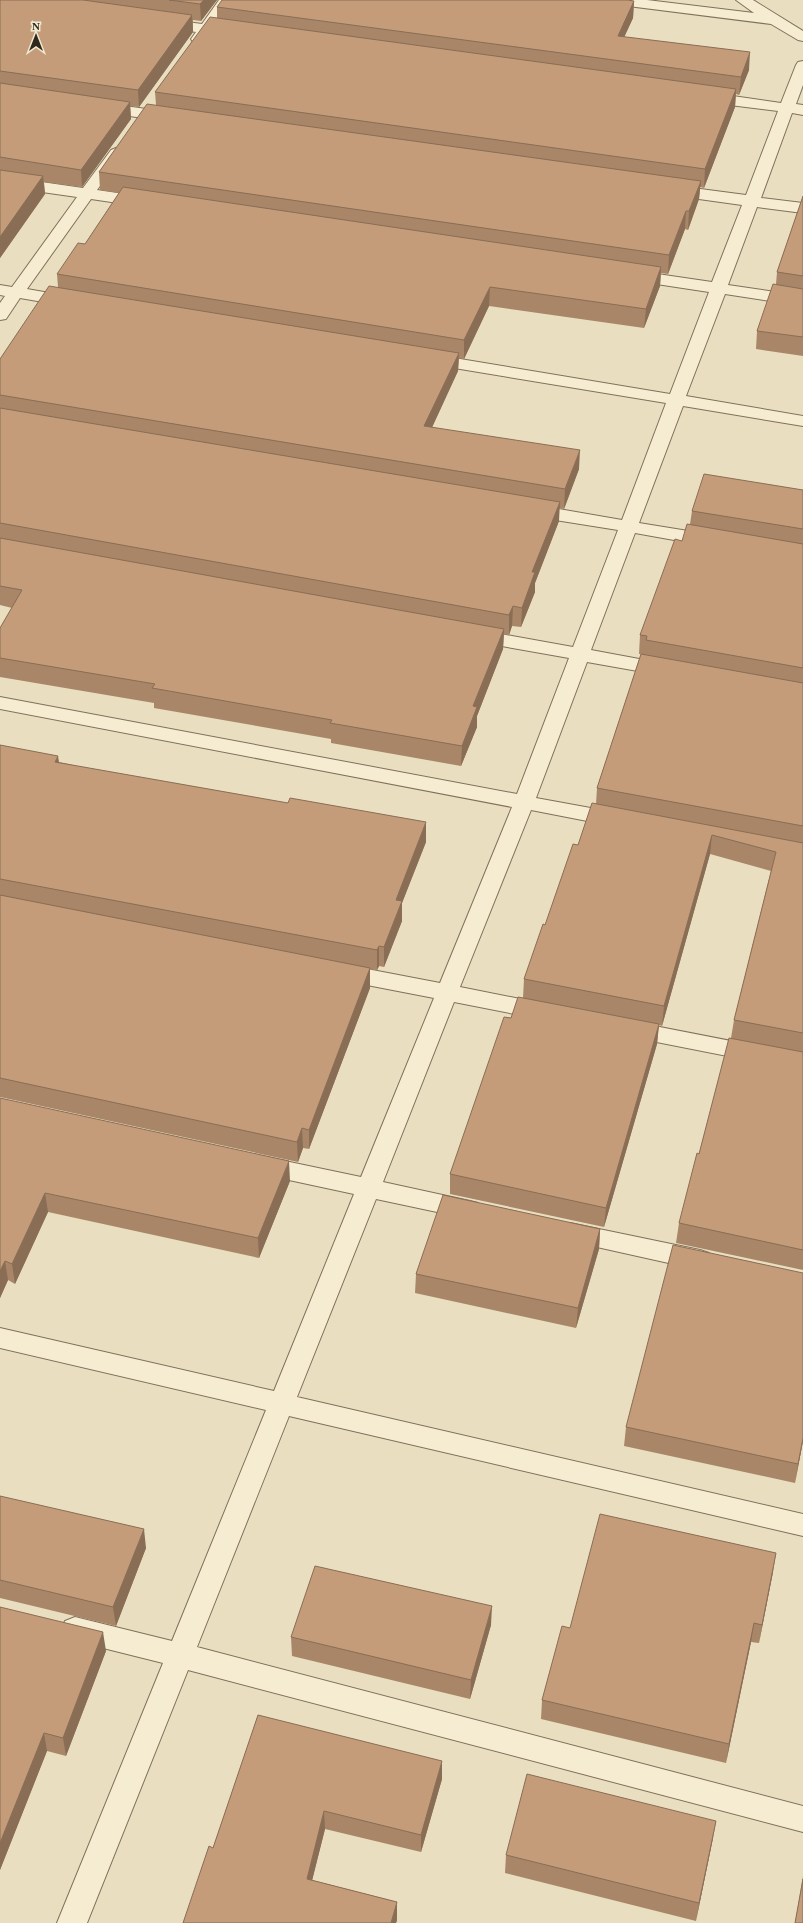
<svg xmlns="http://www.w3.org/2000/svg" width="803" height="1923" viewBox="0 0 803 1923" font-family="Georgia,serif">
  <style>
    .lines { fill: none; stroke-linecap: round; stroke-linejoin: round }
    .street-casing { stroke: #81705a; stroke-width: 2 }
    .street { fill: #f5ecd2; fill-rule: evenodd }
    .wall { fill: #a98668 }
    .shaded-wall { fill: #896d55 }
    .building { fill: #c49c79; stroke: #896d55 }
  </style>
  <rect width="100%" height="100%" fill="#e9dfc0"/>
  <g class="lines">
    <defs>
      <path id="street" d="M 219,0 L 233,0 L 215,25 L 236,29 L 238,32 L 236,35 L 231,36 L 209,33 L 203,42 L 193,42 L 191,39 L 196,32 L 164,27 L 159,26 L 157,23 L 159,20 L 164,19 L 202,24 Z
        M 605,0 L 647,0 L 754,13 L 736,0 L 753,0 L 803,31 L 803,41 L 798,40 L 771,24 L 612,4 L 607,3 Z
        M 803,61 L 803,85 L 796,104 L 803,105 L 803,115 L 792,113 L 761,198 L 803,203 L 803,213 L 757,207 L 728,285 L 803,296 L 803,306 L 725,294 L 686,396 L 803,416 L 803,426 L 683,406 L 639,523 L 713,535 L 720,537 L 722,541 L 720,545 L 713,547 L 635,533 L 591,650 L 666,664 L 673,666 L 676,670 L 673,674 L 666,676 L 587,662 L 536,798 L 618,813 L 625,815 L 628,820 L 625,825 L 618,827 L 531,810 L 460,987 L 545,1004 L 553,1006 L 556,1012 L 553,1018 L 545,1020 L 454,1002 L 383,1182 L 470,1201 L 478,1203 L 482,1210 L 478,1217 L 470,1219 L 376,1199 L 297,1397 L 803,1514 L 803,1536 L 289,1416 L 197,1647 L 803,1806 L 803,1832 L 188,1670 L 87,1923 L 57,1923 L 163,1663 L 75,1641 L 65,1637 L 61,1629 L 65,1621 L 75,1617 L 172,1641 L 266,1410 L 0,1348 L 0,1328 L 274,1391 L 354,1194 L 261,1174 L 253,1171 L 249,1165 L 253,1159 L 261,1156 L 361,1177 L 434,998 L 341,980 L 333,978 L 330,972 L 333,966 L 341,964 L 440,983 L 512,807 L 0,709 L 0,697 L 517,794 L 569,658 L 473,641 L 466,639 L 463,635 L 466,631 L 473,629 L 573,647 L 618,530 L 530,516 L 523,514 L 521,510 L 523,506 L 530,504 L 622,520 L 666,403 L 430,364 L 424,363 L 421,359 L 424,355 L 430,354 L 670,394 L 709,292 L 630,280 L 624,279 L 622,275 L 624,271 L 630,270 L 712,282 L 742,205 L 670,195 L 664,193 L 662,190 L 664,187 L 670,185 L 746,195 L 778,111 L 705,102 L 700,100 L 697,97 L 700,94 L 705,92 L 781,103 L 796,65 L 798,62 Z
        M 102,103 L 169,112 L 174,114 L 177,117 L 174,120 L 169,122 L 97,111 L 94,108 L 97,105 Z
        M 116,148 L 121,150 L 124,153 L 97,190 L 145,197 L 151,199 L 153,202 L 151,205 L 145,207 L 91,199 L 27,289 L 78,298 L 80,302 L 78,306 L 72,307 L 20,298 L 6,319 L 0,320 L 0,303 L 5,296 L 0,295 L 0,285 L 12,287 L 77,197 L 0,186 L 0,176 L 83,188 L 111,150 Z
        M 629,1021 L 803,1055 L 803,1071 L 621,1035 L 618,1029 L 621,1023 Z
        M 570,1223 L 700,1250 L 709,1253 L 712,1260 L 709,1267 L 700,1270 L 561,1239 L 558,1232 L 561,1225 Z"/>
    </defs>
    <!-- street casing -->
    <use href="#street" class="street-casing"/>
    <!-- street -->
    <use href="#street" class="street"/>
  </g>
  <!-- wall -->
  <path class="wall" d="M 0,0 L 217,0 L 201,21 L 193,20 L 193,32 L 139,107 L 130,106 L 131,119 L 82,187 L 44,182 L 45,194 L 0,258 Z
    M 632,1 L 634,1 L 633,18 L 624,37 L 749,70 L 739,95 L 736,94 L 735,107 L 704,188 L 700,187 L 699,199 L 688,230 L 685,229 L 668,274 L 661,273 L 660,286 L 644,328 L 489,306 L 464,359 L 459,358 L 458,371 L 432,427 L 579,469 L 564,509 L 559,508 L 559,521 L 535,583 L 535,592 L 521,627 L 512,626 L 509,635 L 504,634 L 503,649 L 477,716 L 477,727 L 461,766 L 331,743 L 331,739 L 154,708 L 154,703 L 0,677 L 0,628 L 12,608 L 0,605 L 0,359 L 58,287 L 57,274 L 85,244 L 119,193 L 100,190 L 99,172 L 156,105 L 155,92 L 217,18 L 217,7 Z
    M 803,196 L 803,356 L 756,349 L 757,331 L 776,284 L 777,272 Z
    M 803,490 L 803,1270 L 676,1243 L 679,1223 L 699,1154 L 731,1038 L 734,1020 L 771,871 L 710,854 L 662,1026 L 659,1025 L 657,1044 L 604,1227 L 450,1194 L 450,1174 L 511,1018 L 523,998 L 524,979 L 578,845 L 596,804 L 597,788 L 641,654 L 639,654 L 640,635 L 682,541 L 690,524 L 692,511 Z
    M 0,745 L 59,762 L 426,842 L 402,903 L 402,921 L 384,967 L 379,966 L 377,970 L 370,969 L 370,988 L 309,1149 L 303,1148 L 298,1162 L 0,1097 Z
    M 0,1098 L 290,1181 L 259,1258 L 48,1212 L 15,1284 L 8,1280 L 0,1298 Z
    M 600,1229 L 599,1249 L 576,1328 L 415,1293 L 416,1274 Z
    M 803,1273 L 803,1441 L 795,1483 L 624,1446 L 626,1427 Z
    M 0,1496 L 146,1548 L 116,1626 L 0,1598 Z
    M 773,1572 L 759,1643 L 751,1642 L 726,1763 L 541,1719 L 542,1700 L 570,1628 Z
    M 0,1607 L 106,1651 L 66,1756 L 47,1751 L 0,1870 Z
    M 491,1625 L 470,1699 L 292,1656 L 291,1637 Z
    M 258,1715 L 442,1779 L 421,1852 L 325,1829 L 312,1880 L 397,1902 L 397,1920 L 396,1923 L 183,1923 L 213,1848 Z
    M 713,1838 L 696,1921 L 505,1873 L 506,1855 Z
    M 803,1876 L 803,1923 L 795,1923 Z"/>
  <!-- shaded-wall -->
  <path class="shaded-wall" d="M 204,0 L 217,0 L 201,21 L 200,4 Z
    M 628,0 L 632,0 L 631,7 L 634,1 L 633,18 L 617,53 L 618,36 Z
    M 192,15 L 193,32 L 139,107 L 138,90 Z
    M 750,52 L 749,70 L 739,95 L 741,77 Z
    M 736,89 L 735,107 L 704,188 L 705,169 Z
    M 130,102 L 131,119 L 82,187 L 81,170 Z
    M 43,176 L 45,194 L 0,258 L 0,237 Z
    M 701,181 L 699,199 L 688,230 L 689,211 Z
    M 686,211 L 685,229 L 668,274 L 669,255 Z
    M 661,267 L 660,286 L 644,328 L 646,309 Z
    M 490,287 L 489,306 L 464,359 L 464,340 Z
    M 459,353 L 458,371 L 424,445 L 424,426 Z
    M 580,450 L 579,469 L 564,509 L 565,489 Z
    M 560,502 L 559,521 L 535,583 L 535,592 L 521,627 L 522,608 L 532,572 Z
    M 513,606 L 512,626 L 509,635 L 509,615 Z
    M 504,629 L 503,649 L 477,716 L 477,727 L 461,766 L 462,746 L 473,706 Z
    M 58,756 L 61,775 L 55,762 Z
    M 426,822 L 426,842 L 402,903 L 402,921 L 384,967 L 384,947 L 396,900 Z
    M 712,835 L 710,854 L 662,1026 L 664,1006 Z
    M 379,946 L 379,966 L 377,970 L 377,950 Z
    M 370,968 L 370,988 L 309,1149 L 309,1130 Z
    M 659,1024 L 657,1044 L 604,1227 L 606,1208 Z
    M 302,1128 L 303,1148 L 298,1162 L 297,1142 Z
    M 289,1161 L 290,1181 L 259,1258 L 258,1238 Z
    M 45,1193 L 48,1212 L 15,1284 L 12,1264 Z
    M 600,1229 L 599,1249 L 576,1328 L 578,1308 Z
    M 5,1261 L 8,1280 L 0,1298 L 0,1271 Z
    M 803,1438 L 803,1441 L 795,1483 L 798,1464 Z
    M 144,1529 L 146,1548 L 116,1626 L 113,1607 Z
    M 776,1553 L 773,1572 L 759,1643 L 762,1625 Z
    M 492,1606 L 491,1625 L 470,1699 L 471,1680 Z
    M 754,1623 L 751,1642 L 726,1763 L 729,1744 Z
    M 103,1632 L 106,1651 L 66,1756 L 63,1738 Z
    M 44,1733 L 47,1751 L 0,1870 L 0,1843 Z
    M 442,1761 L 442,1779 L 421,1852 L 421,1835 Z
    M 324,1811 L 325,1829 L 308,1897 L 307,1879 Z
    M 716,1821 L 713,1838 L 696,1921 L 699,1903 Z
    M 397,1902 L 397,1920 L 396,1923 L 391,1923 Z"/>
  <!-- building -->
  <path class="building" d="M 0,0 L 83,0 L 192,15 L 138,90 L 0,71 Z
    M 169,0 L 204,0 L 200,4 Z
    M 222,0 L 628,0 L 634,1 L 618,36 L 750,52 L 741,77 L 217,7 Z
    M 210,17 L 736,89 L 705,169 L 155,92 Z
    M 0,83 L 130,102 L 81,170 L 0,157 Z
    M 147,104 L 701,181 L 689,211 L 686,211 L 669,255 L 99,172 Z
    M 0,170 L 43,176 L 0,237 Z
    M 123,187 L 661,267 L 646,309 L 490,287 L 464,340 L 57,274 L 78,243 L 85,244 Z
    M 803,196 L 803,276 L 777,272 Z
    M 773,284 L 803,289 L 803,337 L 757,331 Z
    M 49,286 L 459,353 L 424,426 L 580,450 L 565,489 L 0,395 L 0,359 Z
    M 0,408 L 560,502 L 532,572 L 535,572 L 522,608 L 513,606 L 509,615 L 0,523 Z
    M 704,474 L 803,490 L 803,529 L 692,511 Z
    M 687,524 L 803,544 L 803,668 L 646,640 L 647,636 L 640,635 L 675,539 L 682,541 Z
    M 0,538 L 504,629 L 473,706 L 477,707 L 462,746 L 330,723 L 332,720 L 152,688 L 155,684 L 0,658 L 0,628 L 22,590 L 0,586 Z
    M 641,654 L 803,683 L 803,826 L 597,788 Z
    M 0,745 L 58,756 L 55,762 L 288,803 L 290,798 L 426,822 L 396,900 L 402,901 L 384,947 L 379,946 L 377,950 L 0,879 Z
    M 592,803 L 803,843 L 803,1033 L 734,1020 L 776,852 L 712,835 L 664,1006 L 524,979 L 543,924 L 545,925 L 573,844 L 578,845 Z
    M 0,895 L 370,968 L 309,1130 L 302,1128 L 297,1142 L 0,1078 Z
    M 518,997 L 659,1024 L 606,1208 L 450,1174 L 504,1017 L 511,1018 Z
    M 729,1038 L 803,1052 L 803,1250 L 679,1223 L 697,1153 L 699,1154 Z
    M 0,1098 L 289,1161 L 258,1238 L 45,1193 L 12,1264 L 5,1261 L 0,1271 Z
    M 443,1195 L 600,1229 L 578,1308 L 416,1274 Z
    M 673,1245 L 803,1273 L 803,1438 L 798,1464 L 626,1427 Z
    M 0,1496 L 144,1529 L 113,1607 L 0,1580 Z
    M 600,1514 L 776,1553 L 762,1625 L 754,1623 L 729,1744 L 542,1700 L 562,1626 L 570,1628 Z
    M 315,1566 L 492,1606 L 471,1680 L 291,1637 Z
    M 0,1607 L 103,1632 L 63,1738 L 44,1733 L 0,1843 Z
    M 258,1715 L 442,1761 L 421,1835 L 324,1811 L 307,1879 L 397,1902 L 391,1923 L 183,1923 L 209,1846 L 213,1848 Z
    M 527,1774 L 716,1821 L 699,1903 L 506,1855 Z
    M 803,1879 L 803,1923 L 795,1923 Z"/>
  <!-- north arrow -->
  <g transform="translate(36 36)" stroke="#f1e9cf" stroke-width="3" paint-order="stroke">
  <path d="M0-3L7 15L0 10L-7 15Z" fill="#31281d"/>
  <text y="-6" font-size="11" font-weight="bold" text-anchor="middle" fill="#31281d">N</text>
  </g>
</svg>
